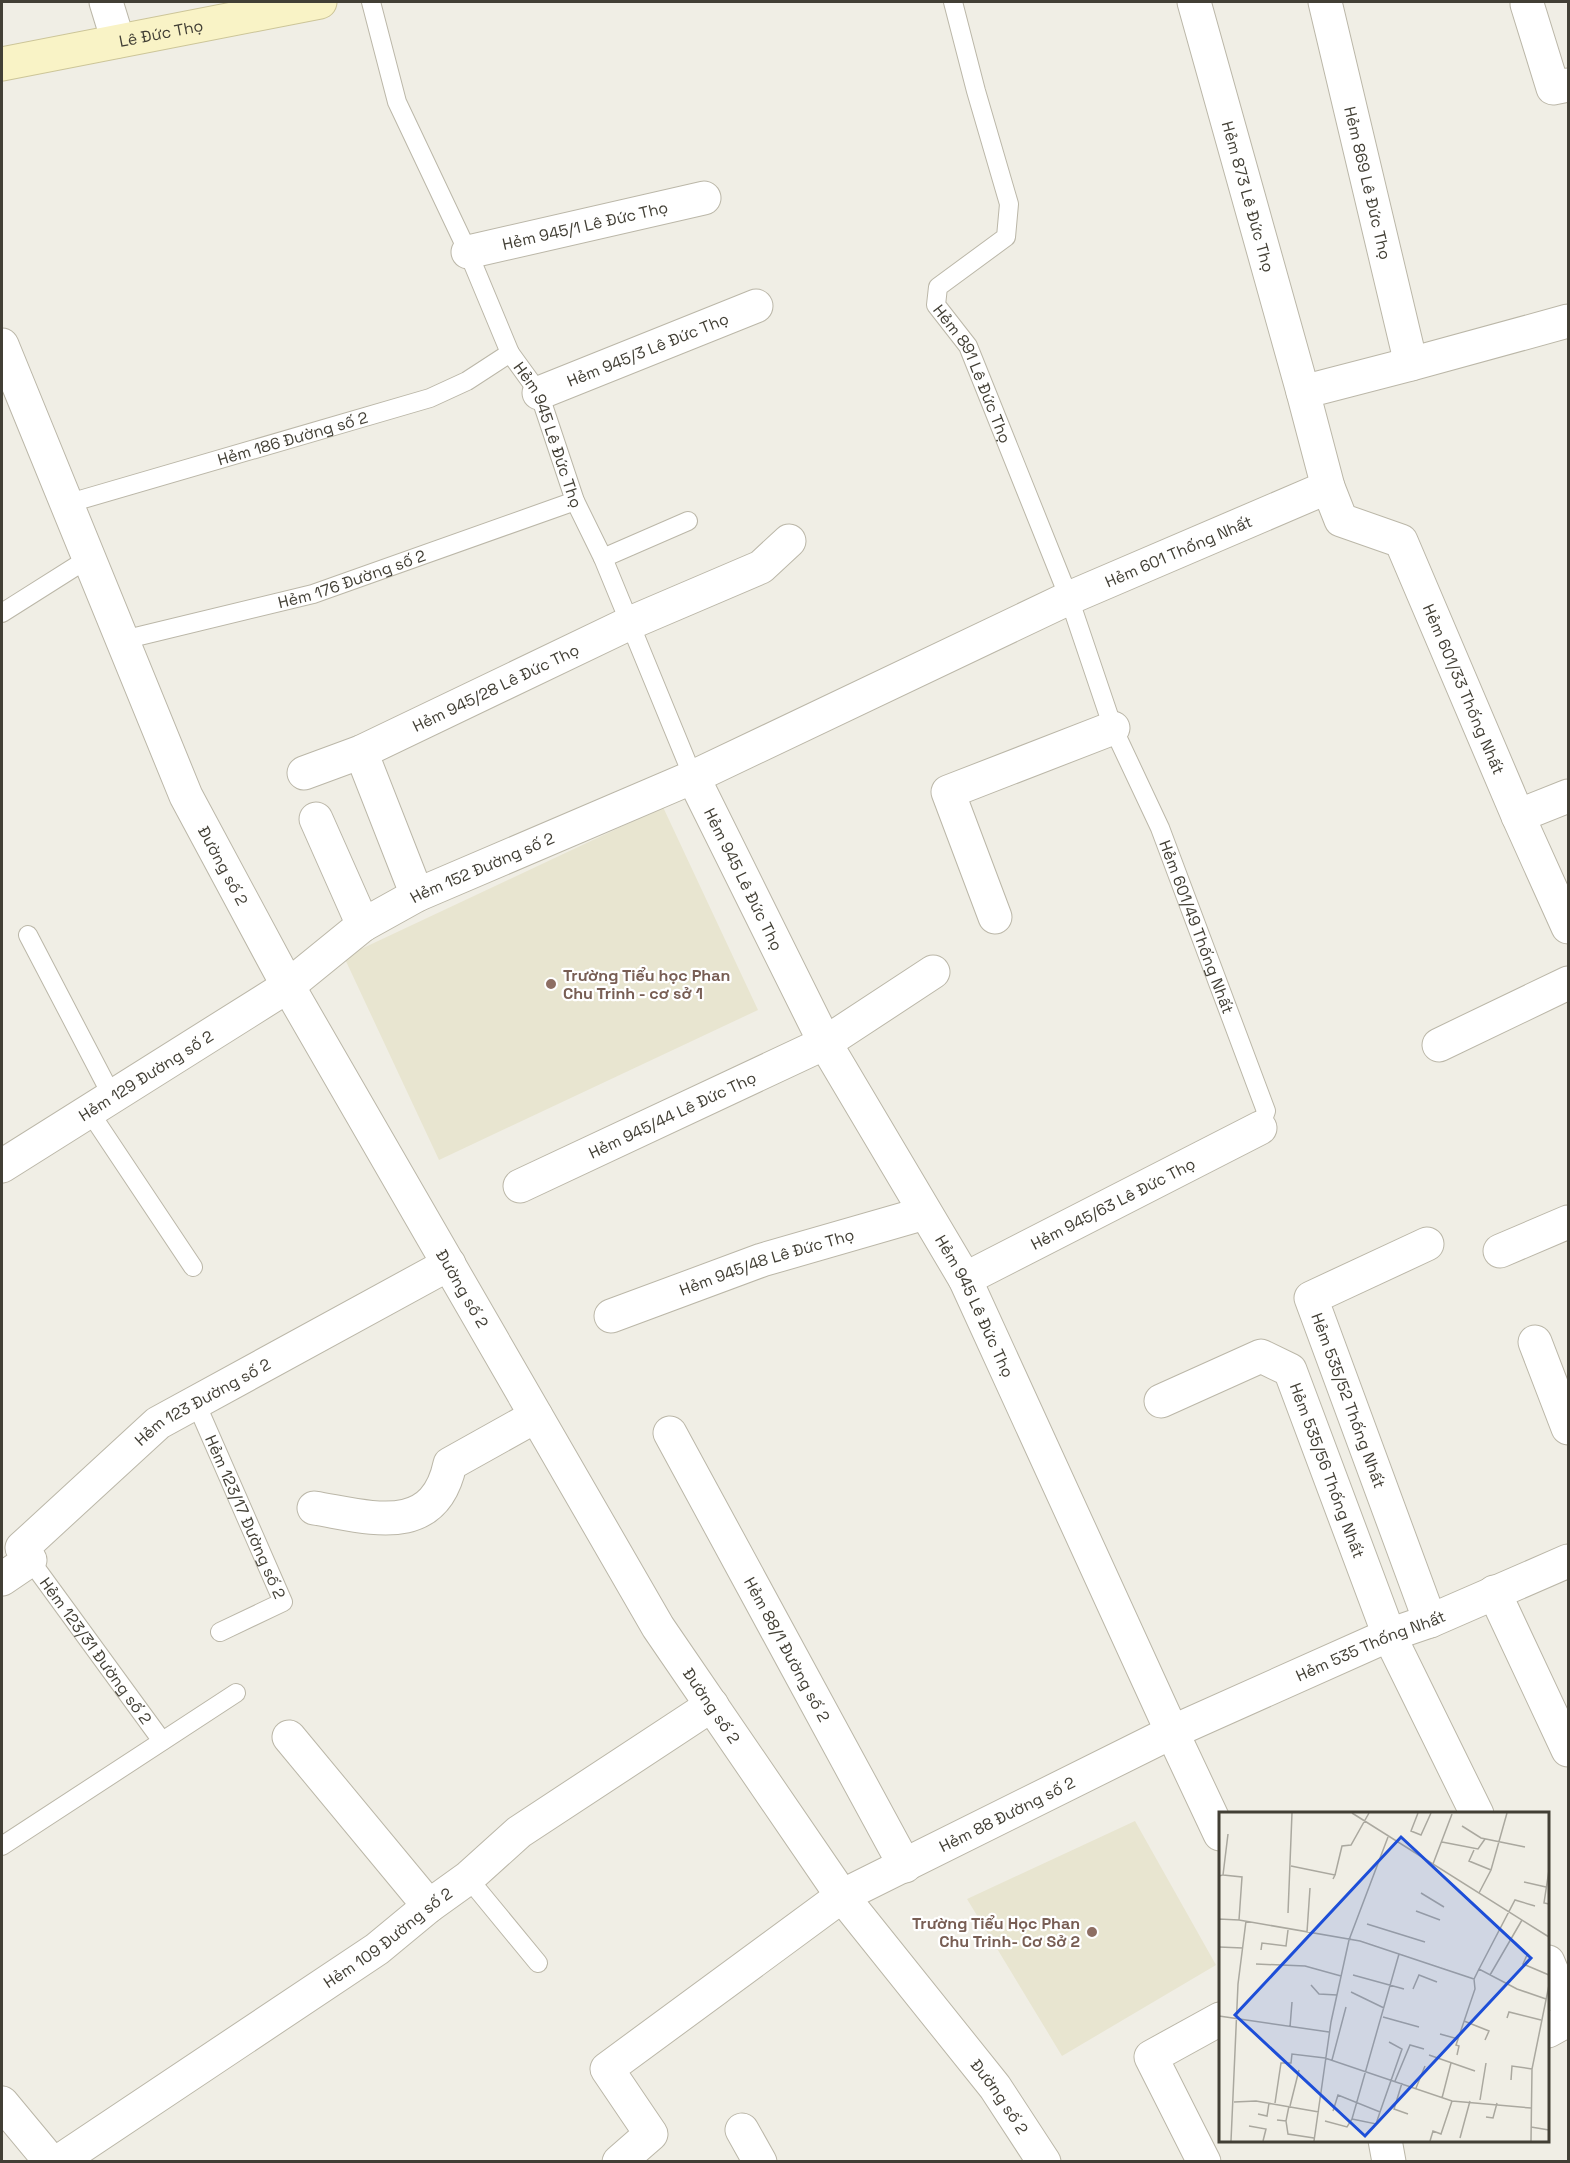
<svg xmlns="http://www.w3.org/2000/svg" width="1570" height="2163" viewBox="0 0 1570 2163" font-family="'Space Grotesk',sans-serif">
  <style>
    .education { fill: #e8e5d0 }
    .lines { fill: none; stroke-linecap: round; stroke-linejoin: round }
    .service-casing { stroke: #bbb7a8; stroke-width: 20 }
    .minor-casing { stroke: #bbb7a8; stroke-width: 35 }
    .secondary-casing { stroke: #ccc598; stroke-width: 35 }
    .service { stroke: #fff; stroke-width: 18 }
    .minor { stroke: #fff; stroke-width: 33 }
    .secondary { stroke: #f9f3c6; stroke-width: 33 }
    .education-dot { fill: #8d6e63; stroke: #fff; stroke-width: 2 }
    .labels { text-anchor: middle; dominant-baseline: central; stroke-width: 4.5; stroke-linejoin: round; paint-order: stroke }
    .street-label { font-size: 16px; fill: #423f35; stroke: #fff }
    .education-label { font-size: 16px; font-weight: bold; fill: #785e54; stroke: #fff; text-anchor: start }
    .inset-road { fill: none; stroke: #aaa89f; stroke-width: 1.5 }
    .view { fill: #1d4ed8; fill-opacity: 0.15; stroke: #1d4ed8; stroke-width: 3 }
    .inset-edge { fill: none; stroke: #423f35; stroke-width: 3 }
  </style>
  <rect width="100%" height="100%" fill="#f0eee5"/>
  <!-- education -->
  <path class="education" d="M 663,807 L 758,1010 L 439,1160 L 344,957 Z
    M 1135,1821 L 1216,1965 L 1062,2056 L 967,1899 Z"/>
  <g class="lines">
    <defs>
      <g id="service">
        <path id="s1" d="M 371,2 L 397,102 L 468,252 L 510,353 L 539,393 L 575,501 L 603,558 L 693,777"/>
        <path id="s2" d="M 953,2 L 976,91 L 1009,204 L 1006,237 L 938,287 L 936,305 L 968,346 L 1069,598 L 1113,728 L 1160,828 L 1266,1111 L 1260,1128"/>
        <path id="s3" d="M 66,504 L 430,398 L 467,381 L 510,353"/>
        <path d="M 603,558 L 688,521"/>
        <path d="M 2,613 L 89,558"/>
        <path id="s4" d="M 123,640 L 313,594 L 575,501"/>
        <path d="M 28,935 L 112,1096"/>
        <path d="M 89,1111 L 193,1267"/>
        <path id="s5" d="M 196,1403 L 283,1602 L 220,1632"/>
        <path id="s6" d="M 30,1560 L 162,1741"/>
        <path d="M 2,1846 L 236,1693"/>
        <path d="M 468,1878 L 538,1963"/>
      </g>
      <g id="minor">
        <path d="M 106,2 L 118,41"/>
        <path id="s7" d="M 1194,2 L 1303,392"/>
        <path id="s8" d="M 1325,2 L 1411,364"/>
        <path d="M 1527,4 L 1553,88 L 1568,85"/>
        <path id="s9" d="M 468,252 L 704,198"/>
        <path id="s10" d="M 2,345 L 186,796 L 288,986 L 658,1627 L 842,1896 L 995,2087 L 1044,2162"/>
        <path id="s11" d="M 539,393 L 756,306"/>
        <path id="s12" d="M 1328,487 L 1341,520 L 1401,541 L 1518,816 L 1568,927"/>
        <path d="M 361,752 L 417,895"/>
        <path id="s13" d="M 304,773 L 361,752 L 630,623 L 761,567 L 789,541"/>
        <path id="s14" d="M 693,777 L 825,1043 L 965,1279 L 1172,1732 L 1220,1834"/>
        <path d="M 1518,816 L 1568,796"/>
        <path d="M 316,819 L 363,925"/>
        <path d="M 995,917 L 948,792 L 1113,728"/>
        <path d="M 1439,1045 L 1568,983"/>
        <path id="s15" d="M 2,1166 L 288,986 L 363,925 L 417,895 L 693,777 L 1069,598 L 1328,487 L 1303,392 L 1411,364 L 1568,321"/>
        <path id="s16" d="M 520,1186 L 825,1043 L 933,972"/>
        <path id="s17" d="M 1427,1244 L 1311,1298 L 1430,1621"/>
        <path d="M 1500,1251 L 1568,1222"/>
        <path id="s18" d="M 965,1279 L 1260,1128"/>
        <path id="s19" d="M 611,1316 L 762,1260 L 925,1213"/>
        <path d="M 1535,1342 L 1568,1428"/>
        <path id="s20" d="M 1161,1401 L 1261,1356 L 1290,1370 L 1389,1635 L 1477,1814"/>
        <path id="s21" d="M 670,1433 L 905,1866"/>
        <path d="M 314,1508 C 370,1517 434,1539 450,1464 L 536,1416"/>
        <path id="s22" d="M 2,1579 L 30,1560 L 22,1548 L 158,1423 L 449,1264"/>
        <path d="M 1494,1592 L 1568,1750"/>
        <path d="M 289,1737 L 429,1906"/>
        <path d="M 1548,1962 L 1568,2010"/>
        <path d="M 1548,2031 L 1568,2020"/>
        <path d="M 2,2103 L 51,2162"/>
        <path d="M 742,2130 L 760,2162"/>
        <path d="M 1385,2140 L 1389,2162"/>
        <path id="s23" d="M 58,2162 L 377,1949 L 429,1906 L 468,1878 L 519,1832 L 712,1705"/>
        <path id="s24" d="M 619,2162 L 651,2134 L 607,2069 L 842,1896 L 1172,1732 L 1389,1635 L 1430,1621 L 1568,1561"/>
        <path d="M 1204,2162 L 1151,2057 L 1220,2019"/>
      </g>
      <g id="secondary">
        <path id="s25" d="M 2,64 L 320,2"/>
      </g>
    </defs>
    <!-- service casing -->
    <use href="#service" class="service-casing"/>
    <!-- minor casing -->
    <use href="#minor" class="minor-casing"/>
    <!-- secondary casing -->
    <use href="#secondary" class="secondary-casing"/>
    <!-- service -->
    <use href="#service" class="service"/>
    <!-- minor -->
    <use href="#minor" class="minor"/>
    <!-- secondary -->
    <use href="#secondary" class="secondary"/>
  </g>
  <!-- markers -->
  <g class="education-dot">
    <circle cx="551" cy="984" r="6"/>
    <circle cx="1092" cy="1932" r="6"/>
  </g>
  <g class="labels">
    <!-- street labels -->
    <g class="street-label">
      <text stroke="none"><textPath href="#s25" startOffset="162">Lê Đức Thọ</textPath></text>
      <text stroke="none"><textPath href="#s8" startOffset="186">Hẻm 869 Lê Đức Thọ</textPath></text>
      <text stroke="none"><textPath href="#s7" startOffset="202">Hẻm 873 Lê Đức Thọ</textPath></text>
      <text stroke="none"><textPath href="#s9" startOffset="120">Hẻm 945/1 Lê Đức Thọ</textPath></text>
      <text stroke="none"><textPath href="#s11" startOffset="117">Hẻm 945/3 Lê Đức Thọ</textPath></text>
      <text stroke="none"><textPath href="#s2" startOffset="424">Hẻm 891 Lê Đức Thọ</textPath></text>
      <text stroke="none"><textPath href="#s1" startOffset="470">Hẻm 945 Lê Đức Thọ</textPath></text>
      <text stroke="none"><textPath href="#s3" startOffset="236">Hẻm 186 Đường số 2</textPath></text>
      <text stroke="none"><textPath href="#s15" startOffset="1332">Hẻm 601 Thống Nhất</textPath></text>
      <text stroke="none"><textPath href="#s4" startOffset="237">Hẻm 176 Đường số 2</textPath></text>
      <text stroke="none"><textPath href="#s13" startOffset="210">Hẻm 945/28 Lê Đức Thọ</textPath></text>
      <text stroke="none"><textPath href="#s12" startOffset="260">Hẻm 601/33 Thống Nhất</textPath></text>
      <text stroke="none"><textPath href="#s10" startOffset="566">Đường số 2</textPath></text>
      <text stroke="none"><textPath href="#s15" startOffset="567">Hẻm 152 Đường số 2</textPath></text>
      <text stroke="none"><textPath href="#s14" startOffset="114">Hẻm 945 Lê Đức Thọ</textPath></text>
      <text stroke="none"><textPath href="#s2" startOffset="1022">Hẻm 601/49 Thống Nhất</textPath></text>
      <text stroke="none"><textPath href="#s15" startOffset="170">Hẻm 129 Đường số 2</textPath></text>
      <text stroke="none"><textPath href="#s16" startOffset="168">Hẻm 945/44 Lê Đức Thọ</textPath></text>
      <text stroke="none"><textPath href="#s18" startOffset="166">Hẻm 945/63 Lê Đức Thọ</textPath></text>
      <text stroke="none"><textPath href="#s19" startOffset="165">Hẻm 945/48 Lê Đức Thọ</textPath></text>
      <text stroke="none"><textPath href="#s10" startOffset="1052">Đường số 2</textPath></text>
      <text stroke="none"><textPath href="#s14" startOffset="600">Hẻm 945 Lê Đức Thọ</textPath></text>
      <text stroke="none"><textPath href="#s17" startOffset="237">Hẻm 535/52 Thống Nhất</textPath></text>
      <text stroke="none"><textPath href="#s22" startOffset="282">Hẻm 123 Đường số 2</textPath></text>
      <text stroke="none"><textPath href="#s20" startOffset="249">Hẻm 535/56 Thống Nhất</textPath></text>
      <text stroke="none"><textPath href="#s5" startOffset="124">Hẻm 123/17 Đường số 2</textPath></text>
      <text stroke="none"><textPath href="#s24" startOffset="998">Hẻm 535 Thống Nhất</textPath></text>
      <text stroke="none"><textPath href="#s21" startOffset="246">Hẻm 88/1 Đường số 2</textPath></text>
      <text stroke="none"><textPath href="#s6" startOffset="112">Hẻm 123/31 Đường số 2</textPath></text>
      <text stroke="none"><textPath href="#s10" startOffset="1538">Đường số 2</textPath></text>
      <text stroke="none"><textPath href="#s24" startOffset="597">Hẻm 88 Đường số 2</textPath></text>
      <text stroke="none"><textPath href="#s23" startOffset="399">Hẻm 109 Đường số 2</textPath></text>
      <text stroke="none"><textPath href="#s10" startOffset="2024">Đường số 2</textPath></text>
    </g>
    <!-- education labels -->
    <g class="education-label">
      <text x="563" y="975">Trường Tiểu học Phan<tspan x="563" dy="18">Chu Trinh - cơ sở 1</tspan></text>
      <text x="1080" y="1923" text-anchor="end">Trường Tiểu Học Phan<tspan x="1080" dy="18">Chu Trinh- Cơ Sở 2</tspan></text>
    </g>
  </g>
  <!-- overview -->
  <g transform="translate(1219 1812)">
    <rect width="330" height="330" fill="#f0eee5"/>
    <path class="inset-road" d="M 133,1 L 330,125M 199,1 L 192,19 L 202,23 L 212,1M 243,14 L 262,26 L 306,35M 223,30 L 259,37 L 266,27M 255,38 L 250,49 L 272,58M 214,52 L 233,2M 72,54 L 116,63 L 114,67M 330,58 L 325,91 L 330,92M 4,63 L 23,65 L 20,108M 116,63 L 123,34 L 132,33 L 150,1M 0,64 L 4,63 L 9,22M 305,70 L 327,75M 202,81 L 225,95M 260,81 L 272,58 L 288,1M 197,99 L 221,108M 69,101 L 73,1M 0,111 L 0,107 L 20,108 L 141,129 L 255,167 L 260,157 L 298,177 L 327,187M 148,112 L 206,130M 88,120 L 91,76M 0,135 L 24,136M 42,138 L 43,131 L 67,134 L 69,118M 308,143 L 304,152 L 330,163M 37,152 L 86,154 L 122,164M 260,157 L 296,88 L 316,94M 134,163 L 185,177M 271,163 L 303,108M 92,173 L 100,182 L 118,183M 194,177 L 200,163 L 218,170M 132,180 L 165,196M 0,204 L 110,220M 164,205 L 200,215M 288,206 L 290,200 L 322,208M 245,209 L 270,219 L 266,228M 71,215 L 73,190M 221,222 L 239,227M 210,243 L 256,259M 238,243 L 240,234 L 237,233 L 256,177 L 255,167M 113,248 L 127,195M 292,268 L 293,254 L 313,257M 176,269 L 191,233 L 205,237M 183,271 L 175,297 L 189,302M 197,276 L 206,254M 223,286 L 232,251M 261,288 L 267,251M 15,290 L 37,289 L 100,300M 56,291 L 62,251 L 72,251 L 73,242 L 106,246 L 233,289 L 312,296M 71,294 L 80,258M 114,299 L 119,283 L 161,300 L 183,237 L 170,230M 39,302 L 48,304 L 50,291M 267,305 L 274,306 L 278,291M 133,307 L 157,312 L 161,300M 58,308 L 67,309 L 70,294M 67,309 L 69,322 L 95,326M 106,309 L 128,315 L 133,307 L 180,142M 30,314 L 47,317 L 44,329M 312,315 L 330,318M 241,326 L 251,289M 12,329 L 19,172 L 27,109M 95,329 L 112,210 L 130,128 L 169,25M 211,329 L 214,319 L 222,322 L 233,289M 312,329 L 313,257 L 330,173"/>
    <path class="view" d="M 182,25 L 312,146 L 146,324 L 16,203 Z"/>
    <rect width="330" height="330" class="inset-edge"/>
  </g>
  <!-- border -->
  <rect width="1570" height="2163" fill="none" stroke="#423f35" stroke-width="6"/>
</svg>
